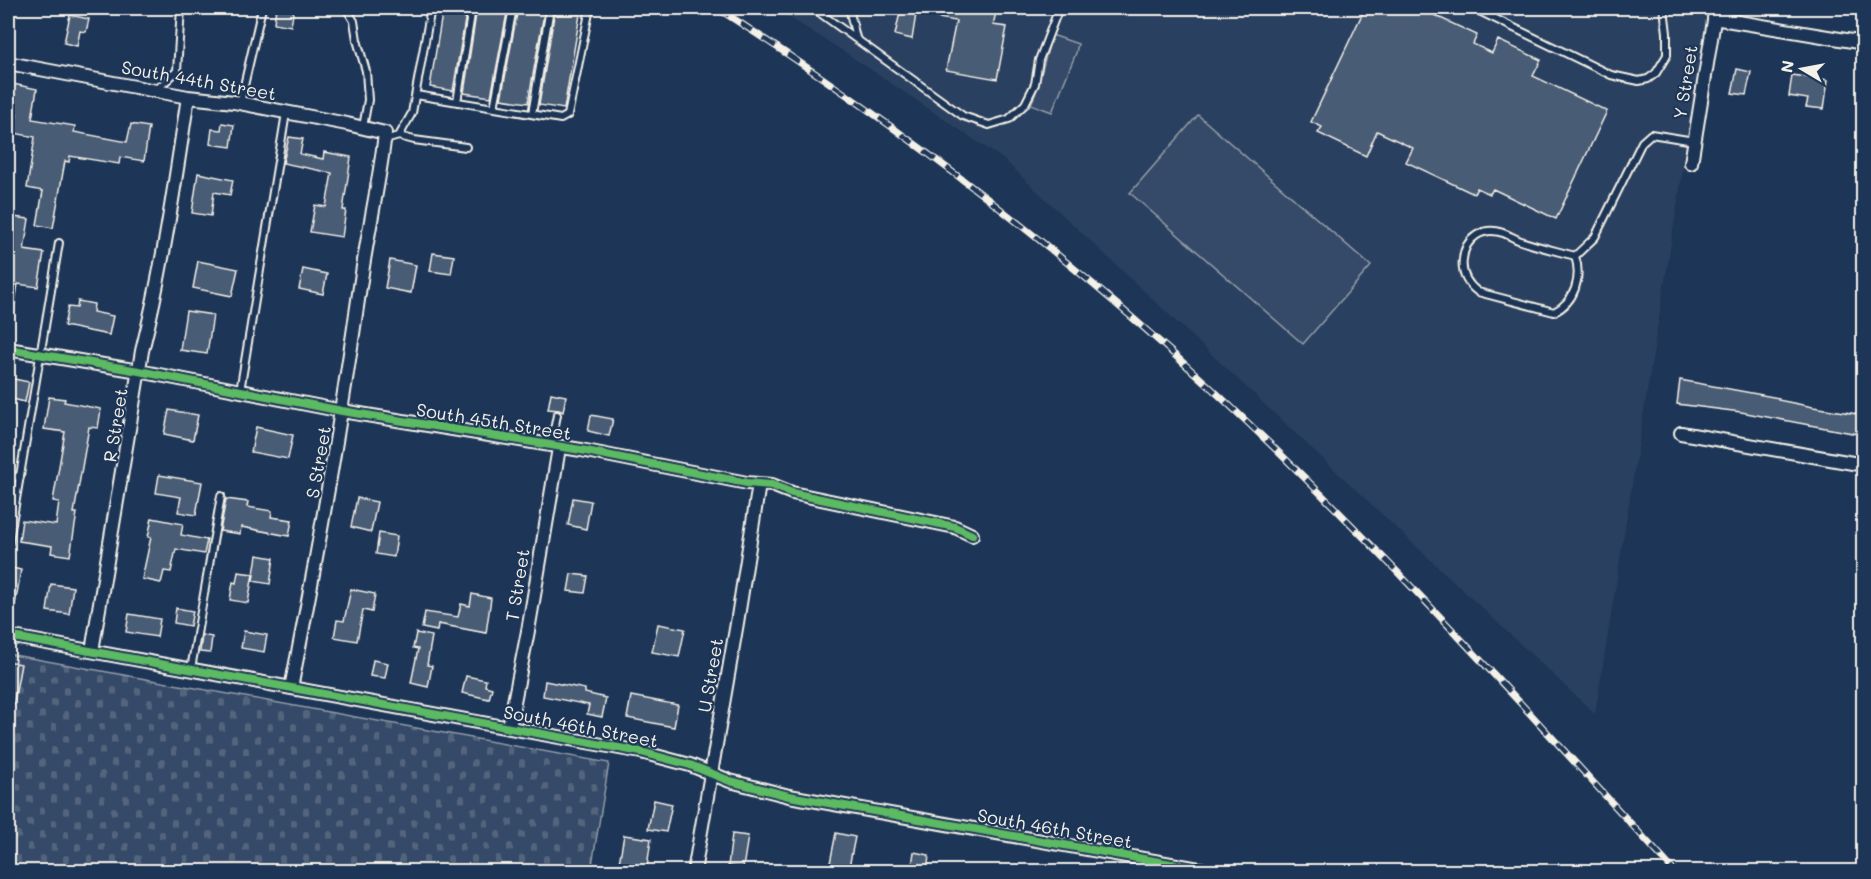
<svg xmlns="http://www.w3.org/2000/svg" width="1871" height="879" viewBox="0 0 1871 879" font-family="Mali,sans-serif">
  <style>
    .built { fill: #2a4060 }
    .cemetery { fill: url(#cemetery-stones); stroke: #949ea8; stroke-width: 1.5 }
    .park { fill: #354a67; stroke: #949ea8; stroke-width: 1.5 }
    .building { fill: #485b74; stroke: #f4f1e8; stroke-width: 1.5 }
    .lines { fill: none; stroke-linecap: round; stroke-linejoin: round }
    .service-casing { stroke: #f4f1e8; stroke-width: 10 }
    .minor-casing { stroke: #f4f1e8; stroke-width: 16 }
    .service { stroke: #1d3557; stroke-width: 6 }
    .minor { stroke: #1d3557; stroke-width: 12 }
    .rail-casing { stroke: #f4f1e8; stroke-width: 7 }
    .rail { stroke: #1d3557; stroke-width: 4.5; stroke-dasharray: 14; stroke-linecap: butt }
    .cycleway-casing { stroke: #1d3557; stroke-width: 11 }
    .cycleway { stroke: #5cba63; stroke-width: 8 }
    .labels { text-anchor: middle; dominant-baseline: central; stroke-width: 4.5; stroke-linejoin: round; paint-order: stroke }
    .street-label { font-size: 18px; fill: #f4f1e8; stroke: #1d3557 }
  </style>
  <defs>
    <pattern id="cemetery-stones" width="16" height="16" patternUnits="userSpaceOnUse" patternTransform="scale(1.5)"><rect width="16" height="16" fill="#354a67"/><path d="M2 7V4a2 2 0 0 1 4 0v3zM10 15v-3a2 2 0 0 1 4 0v3z" fill="#53657d"/></pattern>
  </defs>
  <rect width="100%" height="100%" fill="#1d3557"/>
  <filter id="ink" filterUnits="userSpaceOnUse"><feTurbulence type="fractalNoise" baseFrequency=".0167" numOctaves="2"/><feDisplacementMap in="SourceGraphic" scale="12" xChannelSelector="R" yChannelSelector="G"/><feConvolveMatrix kernelMatrix="1 2 1 2 8 2 1 2 1" color-interpolation-filters="sRGB"/></filter>
  <g filter="url(#ink)">
    <!-- built -->
    <path class="built" d="M 774,8 L 1709,8 L 1595,714 L 1003,159 L 837,47 Z"/>
    <!-- cemetery -->
    <path class="cemetery" d="M 8,654 L 609,763 L 591,871 L 8,871 Z"/>
    <!-- park -->
    <path class="park" d="M 1052,35 L 1078,44 L 1076,53 L 1052,112 L 1031,104 L 1035,95 Z
      M 1198,115 L 1371,266 L 1303,344 L 1130,193 Z"/>
    <!-- building -->
    <path class="building" d="M 276,8 L 294,8 L 291,26 L 274,23 Z
      M 443,8 L 467,8 L 453,91 L 430,87 Z
      M 477,8 L 508,8 L 491,97 L 464,93 Z
      M 518,8 L 545,8 L 528,103 L 501,99 Z
      M 901,8 L 997,8 L 993,25 L 1007,27 L 997,79 L 946,70 L 956,21 L 916,14 L 912,39 L 895,35 Z
      M 1365,8 L 1419,8 L 1477,35 L 1473,44 L 1492,53 L 1498,40 L 1541,60 L 1533,76 L 1607,111 L 1556,219 L 1493,189 L 1490,194 L 1477,188 L 1474,194 L 1406,162 L 1413,148 L 1377,131 L 1366,156 L 1318,133 L 1322,127 L 1311,122 Z
      M 555,10 L 580,14 L 564,109 L 539,105 Z
      M 70,15 L 89,19 L 86,32 L 80,31 L 77,46 L 64,43 Z
      M 1737,69 L 1751,72 L 1746,95 L 1732,93 Z
      M 1792,75 L 1828,80 L 1824,109 L 1806,107 L 1808,99 L 1789,96 Z
      M 8,83 L 37,89 L 32,119 L 75,126 L 74,132 L 127,142 L 131,124 L 149,127 L 144,161 L 120,157 L 119,164 L 70,156 L 69,162 L 65,161 L 53,228 L 37,225 L 43,191 L 27,188 L 35,137 L 14,133 L 17,115 L 8,114 Z
      M 222,123 L 234,125 L 231,147 L 210,144 L 212,129 L 221,130 Z
      M 289,137 L 303,139 L 300,154 L 323,159 L 324,152 L 351,157 L 343,210 L 346,210 L 342,237 L 310,232 L 315,205 L 326,207 L 332,173 L 283,163 Z
      M 198,173 L 233,180 L 230,195 L 214,192 L 211,216 L 192,213 Z
      M 13,217 L 29,219 L 24,250 L 44,253 L 38,287 L 18,284 L 14,309 L 8,308 L 8,250 Z
      M 433,253 L 454,256 L 451,274 L 430,271 Z
      M 390,260 L 416,265 L 411,293 L 385,288 Z
      M 198,261 L 238,269 L 232,296 L 193,288 Z
      M 303,269 L 327,274 L 323,294 L 299,289 Z
      M 78,301 L 94,304 L 93,312 L 113,316 L 109,335 L 64,326 L 68,307 L 77,308 Z
      M 186,311 L 213,315 L 207,354 L 180,350 Z
      M 9,378 L 29,382 L 25,402 L 8,398 Z
      M 1680,380 L 1779,398 L 1778,400 L 1813,407 L 1863,415 L 1863,435 L 1741,412 L 1677,404 Z
      M 551,393 L 566,396 L 563,412 L 559,410 L 548,409 Z
      M 49,397 L 65,399 L 64,402 L 101,409 L 98,428 L 89,427 L 74,513 L 77,513 L 70,556 L 51,553 L 52,546 L 19,541 L 22,520 L 56,525 L 59,502 L 53,501 L 65,432 L 44,429 Z
      M 169,410 L 198,415 L 193,440 L 164,434 Z
      M 591,415 L 613,419 L 609,436 L 588,431 Z
      M 256,427 L 293,435 L 288,459 L 251,452 Z
      M 159,475 L 202,482 L 196,515 L 178,512 L 181,497 L 156,493 Z
      M 357,498 L 377,502 L 371,532 L 351,527 Z
      M 573,498 L 591,501 L 586,529 L 568,525 Z
      M 226,499 L 248,502 L 247,507 L 272,511 L 271,517 L 292,520 L 289,536 L 241,527 L 240,534 L 220,531 Z
      M 152,518 L 183,524 L 181,535 L 207,540 L 204,554 L 176,549 L 171,572 L 164,571 L 161,583 L 142,579 L 151,537 L 148,537 Z
      M 379,533 L 397,536 L 394,557 L 376,554 Z
      M 257,555 L 274,558 L 270,584 L 253,581 Z
      M 8,567 L 21,570 L 14,611 L 8,611 Z
      M 238,572 L 253,574 L 248,603 L 230,600 L 233,582 L 236,583 Z
      M 571,574 L 588,576 L 585,593 L 568,591 Z
      M 51,584 L 73,587 L 69,614 L 47,611 Z
      M 351,589 L 375,594 L 372,612 L 363,610 L 357,641 L 334,637 L 337,620 L 344,621 Z
      M 472,594 L 491,598 L 486,633 L 438,624 L 437,631 L 422,628 L 425,612 L 458,617 L 461,604 L 470,606 Z
      M 176,608 L 193,611 L 190,626 L 174,623 Z
      M 129,614 L 160,619 L 157,637 L 126,632 Z
      M 658,624 L 685,629 L 679,657 L 652,652 Z
      M 244,631 L 267,635 L 264,652 L 241,648 Z
      M 416,633 L 432,636 L 427,665 L 432,666 L 428,687 L 411,683 L 418,649 L 413,648 Z
      M 202,635 L 212,637 L 210,653 L 200,652 Z
      M 373,660 L 388,663 L 385,678 L 370,676 Z
      M 8,661 L 21,664 L 13,707 L 8,707 Z
      M 466,676 L 486,680 L 485,686 L 492,688 L 489,699 L 462,693 Z
      M 545,681 L 585,689 L 585,693 L 606,698 L 602,717 L 587,714 L 589,705 L 543,696 Z
      M 631,696 L 678,705 L 674,727 L 627,718 Z
      M 654,800 L 672,804 L 666,832 L 648,829 Z
      M 836,833 L 855,837 L 849,867 L 830,863 Z
      M 732,834 L 748,836 L 743,868 L 728,866 Z
      M 624,835 L 651,839 L 647,867 L 619,863 Z
      M 914,852 L 929,855 L 927,872 L 911,872 Z"/>
    <g class="lines">
      <defs>
        <path id="service" d="M 346,8 L 354,21 L 357,40 L 366,71 L 368,100 L 363,127
          M 813,8 L 963,116 L 989,125 L 1009,119 L 1025,104 L 1035,84 L 1039,60 L 1059,8
          M 849,8 L 856,38
          M 1473,8 L 1611,75 L 1639,81 L 1648,79 L 1656,73 L 1667,55 L 1667,33 L 1664,8
          M 156,90 L 177,71 L 181,8
          M 416,95 L 561,119 L 568,115 L 589,13 L 588,8
          M 457,102 L 472,8
          M 240,103 L 262,8
          M 494,108 L 513,8
          M 532,114 L 550,8
          M 399,136 L 414,140 L 466,147
          M 385,140 L 399,136 L 412,113 L 431,8
          M 1575,256 C 1582,278 1575,302 1554,312 L 1478,292 C 1467,284 1461,273 1463,259 C 1465,238 1483,226 1503,233 C 1509,235 1515,239 1521,241 C 1538,247 1557,251 1575,256 L 1595,237 L 1642,142 L 1651,134 L 1694,141
          M 240,391 L 286,113
          M 551,445 L 557,415
          M 8,476 L 20,477
          M 8,547 L 59,243
          M 191,669 L 221,496"/>
        <path id="minor" d="M 1714,18 L 1864,43
          M 8,63 L 188,97 L 234,102 L 347,124 L 385,133 C 380,180 369,226 362,273 C 342,412 319,550 291,688
          M 1691,163 L 1716,8
          M 8,349 L 139,371 L 342,411 L 581,450 L 747,483 L 772,485 L 792,493 L 955,527 L 972,535
          M 1681,433 L 1864,465
          M 8,636 L 641,752 L 690,765 L 730,781 L 789,796 L 1216,872
          M 92,651 L 142,351 C 163,268 175,182 188,97
          M 509,727 L 528,631 L 559,448
          M 694,872 L 737,623 L 759,484"/>
      </defs>
      <!-- service casing -->
      <use href="#service" class="service-casing"/>
      <!-- minor casing -->
      <use href="#minor" class="minor-casing"/>
      <!-- service -->
      <use href="#service" class="service"/>
      <!-- minor -->
      <use href="#minor" class="minor"/>
      <defs>
        <path id="rail" d="M 717,8 C 892,120 1058,247 1211,388 C 1375,540 1524,707 1675,872"/>
      </defs>
      <!-- rail casing -->
      <use href="#rail" class="rail-casing"/>
      <!-- rail -->
      <use href="#rail" class="rail"/>
      <defs>
        <path id="cycleway" d="M 8,349 L 139,371 L 342,411 L 581,450 L 747,483 L 772,485 L 792,493 L 955,527 L 972,535
          M 8,636 L 641,752 L 690,765 L 730,781 L 789,796 L 1216,872"/>
      </defs>
      <!-- cycleway casing -->
      <use href="#cycleway" class="cycleway-casing"/>
      <!-- cycleway -->
      <use href="#cycleway" class="cycleway"/>
    </g>
  </g>
  <g class="labels">
    <!-- street labels -->
    <g class="street-label">
      <text transform="translate(199 80) rotate(10)">South 44th Street</text>
      <text transform="translate(1685 82) rotate(-81)">Y Street</text>
      <text transform="translate(494 421) rotate(9)">South 45th Street</text>
      <text transform="translate(115 425) rotate(-81)">R Street</text>
      <text transform="translate(318 462) rotate(-80)">S Street</text>
      <text transform="translate(517 585) rotate(-81)">T Street</text>
      <text transform="translate(710 675) rotate(-80)">U Street</text>
      <text transform="translate(581 726) rotate(11)">South 46th Street</text>
      <text transform="translate(1055 828) rotate(10)">South 46th Street</text>
    </g>
  </g>
  <!-- margin -->
  <rect width="1871" height="879" fill="none" stroke="#1d3557" stroke-width="30"/>
  <rect x="15" y="15" width="1841" height="849" fill="none" stroke="#f4f1e8" stroke-width="2" filter="url(#ink)"/>
  <!-- north arrow -->
  <g transform="translate(1802 69) rotate(280)" stroke="#1d3557" stroke-width="4.5" paint-order="stroke">
  <path d="M0-4.5L10 22L0 15L-10 22Z" fill="#f4f1e8"/>
  <text y="-9" font-size="16" font-weight="bold" text-anchor="middle" fill="#f4f1e8">N</text>
  </g>
</svg>
